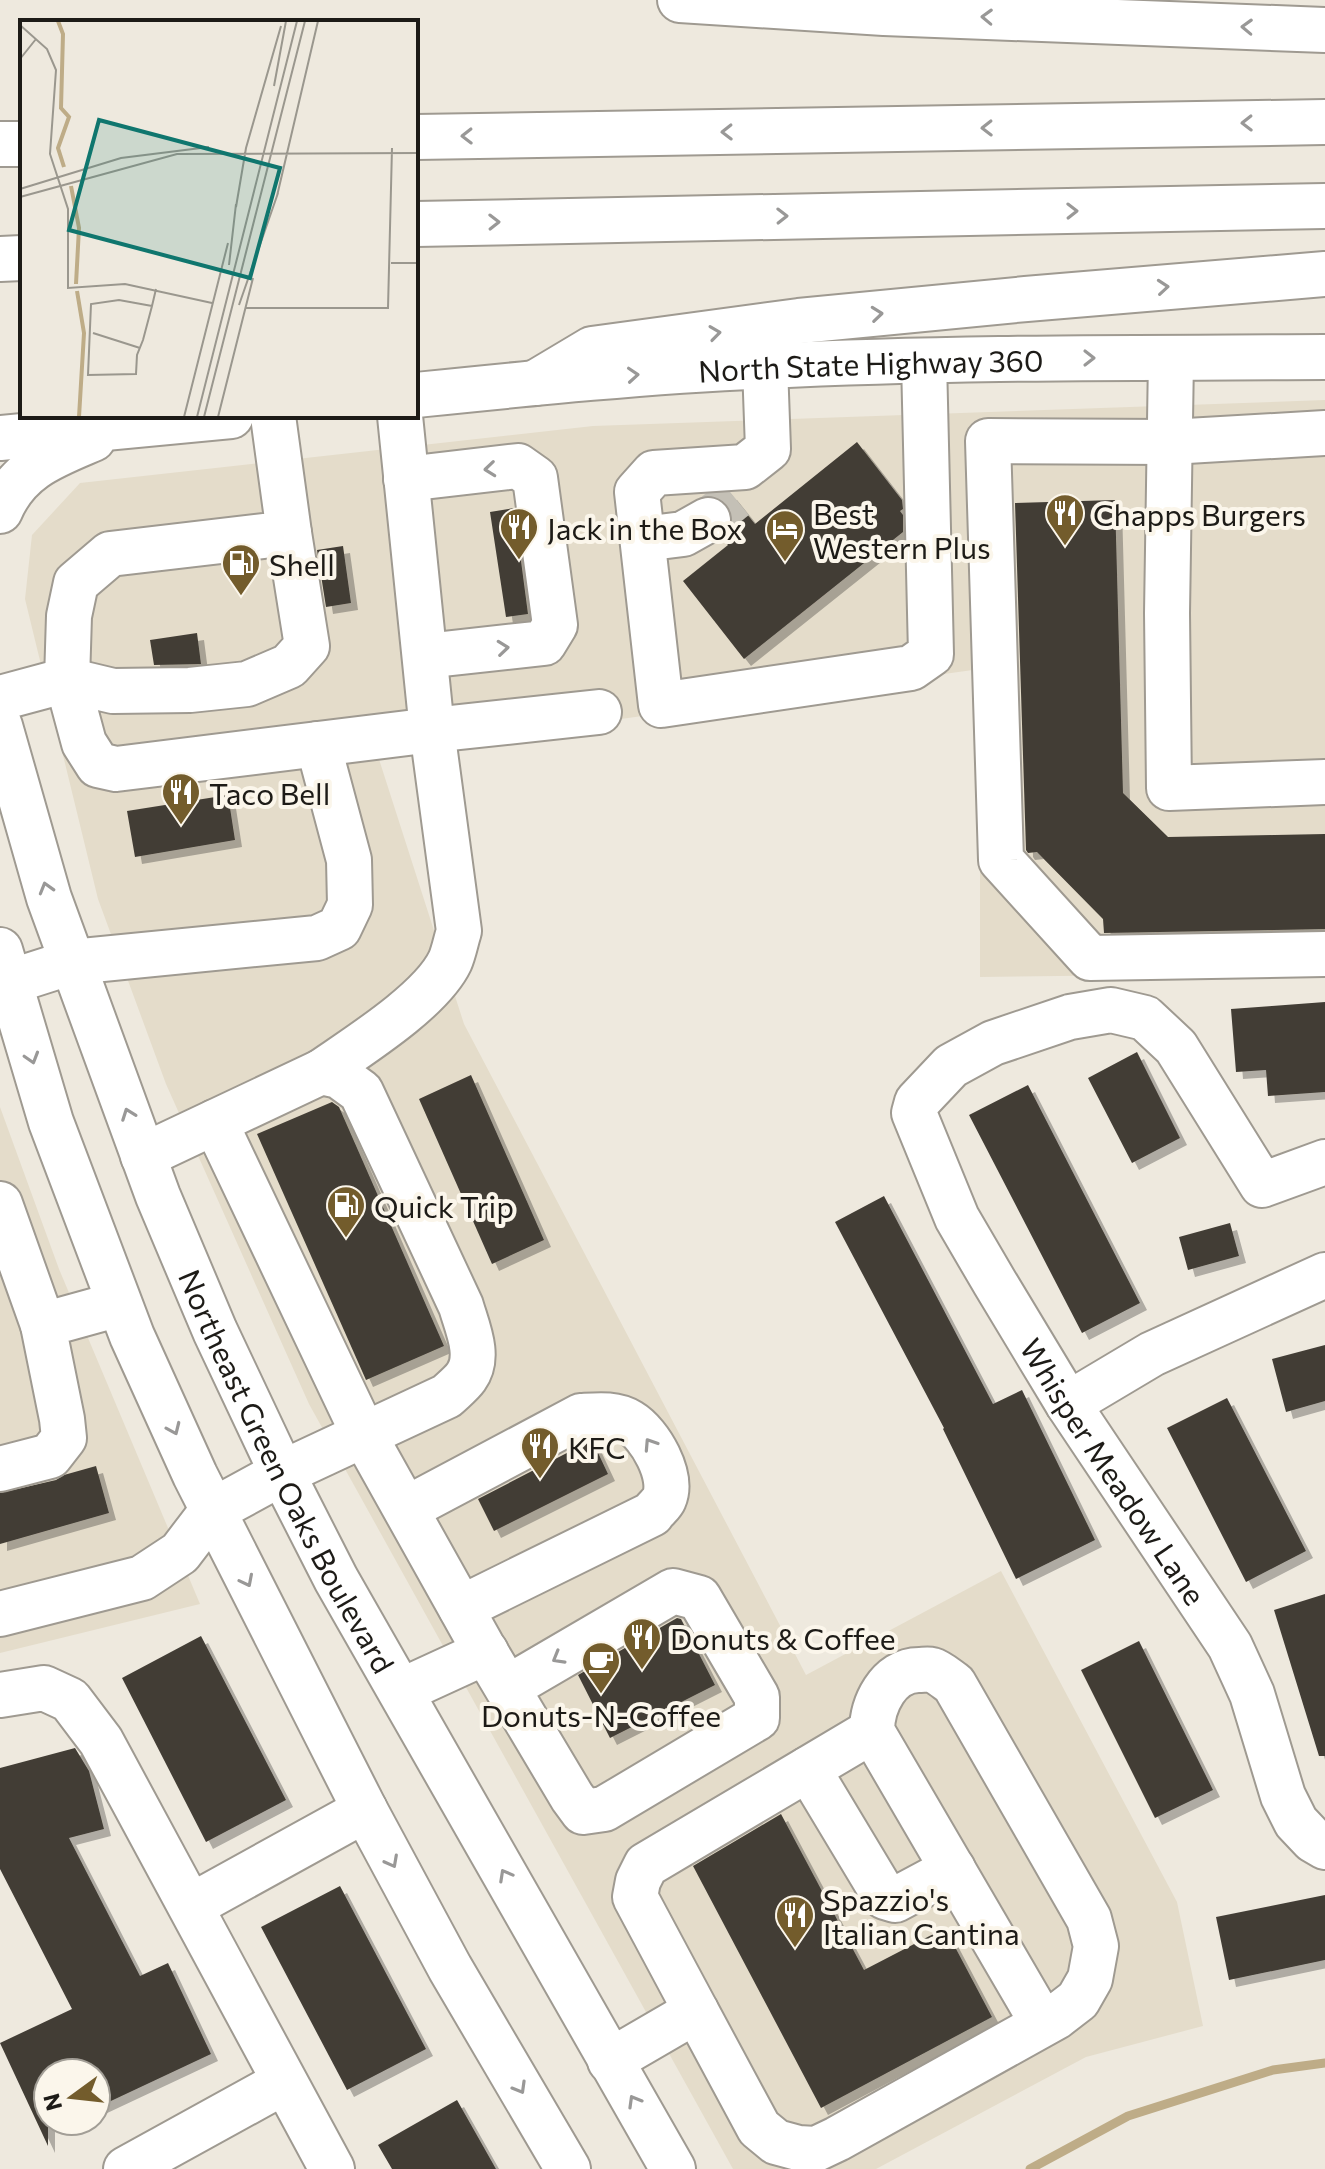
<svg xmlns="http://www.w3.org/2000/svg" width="1325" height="2169" viewBox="0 0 1325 2169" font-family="Commissioner,sans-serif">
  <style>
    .built { fill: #e4dcca }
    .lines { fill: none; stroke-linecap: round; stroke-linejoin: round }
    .stream { stroke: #beac87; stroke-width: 9 }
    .building { fill: #433e36; filter: url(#shadow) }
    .minor-tunnel { stroke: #c4c0b6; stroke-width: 44; stroke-dasharray: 44 22; stroke-linecap: butt }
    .minor-casing { stroke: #9f9a91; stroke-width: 48 }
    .major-casing { stroke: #9f9a91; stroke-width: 48 }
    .highway-casing { stroke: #9f9a91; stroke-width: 48 }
    .minor { stroke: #fff; stroke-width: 44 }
    .major { stroke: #fff; stroke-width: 44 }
    .highway { stroke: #fff; stroke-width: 44 }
    .oneway { stroke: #999897 }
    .labels { text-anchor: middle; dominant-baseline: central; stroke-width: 8; stroke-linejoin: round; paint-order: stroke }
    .street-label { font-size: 30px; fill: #1d1b17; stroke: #fbf6eb }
    .poi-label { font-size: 30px; fill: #1d1b17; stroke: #fbf6eb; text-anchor: start }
    .inset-river { fill: none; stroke: #beac87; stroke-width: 4 }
    .inset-road { fill: none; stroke: #9a978e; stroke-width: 2 }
    .view { fill: #0f766e; fill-opacity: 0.15; stroke: #0f766e; stroke-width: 4 }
    .inset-edge { fill: none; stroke: #1d1b17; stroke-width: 4 }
  </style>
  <defs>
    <filter id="shadow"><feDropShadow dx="7" dy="7" stdDeviation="0" flood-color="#0004"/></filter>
  </defs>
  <rect width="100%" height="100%" fill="#eee9de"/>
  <!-- built -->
  <path class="built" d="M 1325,400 L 1325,973 L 980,977 L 980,669 L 377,753 L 464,1024 L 806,1675 L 1001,1571 L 1177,1902 L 1203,2026 L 1086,2057 L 876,2169 L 733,2169 L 309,1404 L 166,1084 L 98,899 L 25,599 L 32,535 L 80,483 L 593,426 Z
    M 0,1107 L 59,1269 L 200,1604 L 0,1653 Z"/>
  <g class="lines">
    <!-- stream -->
    <path class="stream" d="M 1030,2169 L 1128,2116 L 1273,2070 L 1325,2063"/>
  </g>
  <!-- building -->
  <path class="building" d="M 857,442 L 902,500 L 903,509 L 900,511 L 903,515 L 903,532 L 744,659 L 683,581 L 728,545 L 723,539 L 730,532 L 733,521 L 730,509 L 721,499 L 712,496 L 730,493 L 755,524 Z
    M 1115,500 L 1123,793 L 1168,837 L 1325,834 L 1325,929 L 1104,933 L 1103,919 L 1037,852 L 1028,853 L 1026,850 L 1015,503 Z
    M 514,508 L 528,614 L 506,617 L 490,512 Z
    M 343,546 L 351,603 L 326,607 L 317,550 Z
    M 197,633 L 201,664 L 154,665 L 150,640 Z
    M 228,795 L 235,840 L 135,857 L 127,811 Z
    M 1325,1002 L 1325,1092 L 1268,1096 L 1266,1070 L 1236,1072 L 1231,1009 Z
    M 1137,1052 L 1180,1138 L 1132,1163 L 1088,1078 Z
    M 471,1075 L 544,1240 L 492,1264 L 419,1099 Z
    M 1028,1085 L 1140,1303 L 1082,1333 L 969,1115 Z
    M 332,1102 L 339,1107 L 444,1346 L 366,1380 L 257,1134 Z
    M 884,1196 L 993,1404 L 1022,1390 L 1095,1540 L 1016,1579 L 943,1429 L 944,1428 L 835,1222 Z
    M 1230,1223 L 1239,1256 L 1188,1270 L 1179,1237 Z
    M 1325,1345 L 1325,1401 L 1286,1412 L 1272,1359 Z
    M 1227,1398 L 1306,1551 L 1246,1582 L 1167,1428 Z
    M 592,1440 L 608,1474 L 494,1531 L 478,1499 Z
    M 96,1466 L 109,1513 L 0,1544 L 0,1493 L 56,1480 L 64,1475 Z
    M 1325,1594 L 1325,1756 L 1319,1756 L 1274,1610 Z
    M 677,1618 L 681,1619 L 715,1685 L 610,1738 L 578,1675 Z
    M 201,1636 L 286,1800 L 206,1842 L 122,1678 Z
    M 1139,1641 L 1213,1790 L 1155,1818 L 1081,1670 Z
    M 75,1748 L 89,1771 L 104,1829 L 69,1838 L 140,1976 L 168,1963 L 211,2054 L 96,2108 L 96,2073 L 48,2073 L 48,2146 L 0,2043 L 72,2009 L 0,1869 L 0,1768 Z
    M 781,1814 L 864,1970 L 945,1928 L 992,2017 L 821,2108 L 693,1866 Z
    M 340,1886 L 426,2049 L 347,2090 L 261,1927 Z
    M 1325,1895 L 1325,1960 L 1229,1980 L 1216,1917 Z
    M 457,2100 L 496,2169 L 392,2169 L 378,2145 Z"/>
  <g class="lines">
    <!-- minor-tunnel -->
    <path class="minor-tunnel" d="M 708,520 L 735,498"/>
    <defs>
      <g id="minor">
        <path d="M 1171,358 L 1167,613 L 1169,788 L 1325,782"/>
        <path d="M 765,366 L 768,449 L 745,467 L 654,473 L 637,492 L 661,705 L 911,668 L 931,654 L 924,361"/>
        <path d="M 1325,433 L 1170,442 L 988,441 L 1001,860 L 1090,958 L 1325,954"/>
        <path d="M 406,479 L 518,466 L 535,478 L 555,625 L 544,643 L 425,656"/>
        <path d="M 289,533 L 307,646 L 289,666 L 247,684 L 190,690 L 113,691 L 67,680 L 84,743 L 98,765 L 116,769 L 432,730 L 599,712"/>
        <path d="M 643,539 L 683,534 L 708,520"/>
        <path d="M 0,698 L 67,680 L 69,616 L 76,583 L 110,554 L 289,533 L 273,416"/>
        <path d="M 0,985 L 72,962 L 317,938 L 339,928 L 350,905 L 349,860 L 318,744"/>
        <path d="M 321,1072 C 357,1047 431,1001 450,961 C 454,952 456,940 459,931 L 432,730 L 400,416"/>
        <path d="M 215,1122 L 364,1435 L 482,1646 L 572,1797 L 583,1812 L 604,1809 L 757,1718 L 757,1697 L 699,1598 L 673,1591 L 507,1688"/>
        <path d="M 143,1156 L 321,1072 L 339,1076 L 361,1092 L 461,1306 C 467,1327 481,1357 466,1377 C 461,1384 453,1390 447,1396 L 282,1473"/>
        <path id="s1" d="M 1325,1162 L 1262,1185 L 1176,1047 L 1145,1018 L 1111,1010 L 1070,1017 L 993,1043 L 951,1066 L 917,1102 L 914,1113 L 957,1218 L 995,1283 L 1068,1404 L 1230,1646 L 1252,1694 L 1283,1796 L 1296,1822 L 1313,1840 L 1325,1847"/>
        <path d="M 0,1204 L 43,1325"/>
        <path d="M 1068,1404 L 1152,1354 L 1325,1275"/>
        <path d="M 0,1469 L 50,1456 L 64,1438 L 62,1419 L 43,1325 L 119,1304"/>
        <path d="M 406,1509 L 581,1416 C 598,1415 615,1413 630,1422 C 650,1434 674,1476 664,1499 C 662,1504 655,1509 652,1514 L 461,1608"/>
        <path d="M 0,1614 L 142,1578 L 180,1553 L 212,1511"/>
        <path d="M 401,1691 L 486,1652"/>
        <path d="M 0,1695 L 44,1688 L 70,1700 L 101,1741 L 332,2169"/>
        <path d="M 808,1769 L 885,1897 L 895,1900 L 953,1869"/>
        <path d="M 191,1906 L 365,1810"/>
        <path d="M 696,2011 L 635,1897 L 638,1881 L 646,1865 L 872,1731"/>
        <path d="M 610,2061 L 696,2011 L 759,2128 L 776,2142 L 798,2148 L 816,2149 L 837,2139 L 1056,2017 L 1078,2000 L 1090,1979 L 1096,1946 L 1089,1919 L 954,1684 C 948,1680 939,1672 932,1670 C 928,1669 923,1670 919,1670 C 888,1670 872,1705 872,1731 L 1043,2024"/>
        <path d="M 126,2169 L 284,2082"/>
      </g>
      <g id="major">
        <path id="s2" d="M 416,395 C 533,383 650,371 767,366 C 953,357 1139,358 1325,357"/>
        <path d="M 0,438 L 231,416"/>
        <path d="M 0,511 C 18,468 53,456 93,439"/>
        <path id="s3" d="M 0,726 L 49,898 L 158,1196 L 215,1331 L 282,1473 L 336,1579 L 673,2169"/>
        <path d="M 0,950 L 51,1122 L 132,1336 L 195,1475 L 365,1810 L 450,1968 L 568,2169"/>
        <path d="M 212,1511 L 282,1473"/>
      </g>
      <path id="highway" d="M 680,0 L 884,13 L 1325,30
        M 416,137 L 1325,122
        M 0,144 L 22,144
        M 416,224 L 1325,206
        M 0,259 L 22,258
        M 535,383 L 592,349 L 799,321 L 1026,299 L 1325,274"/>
    </defs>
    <!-- minor casing -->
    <use href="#minor" class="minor-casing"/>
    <!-- major casing -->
    <use href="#major" class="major-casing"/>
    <!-- highway casing -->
    <use href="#highway" class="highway-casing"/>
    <!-- minor -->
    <use href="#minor" class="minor"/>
    <!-- major -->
    <use href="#major" class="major"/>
    <!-- highway -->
    <use href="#highway" class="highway"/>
  </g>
  <!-- one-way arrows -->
  <defs><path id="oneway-chevron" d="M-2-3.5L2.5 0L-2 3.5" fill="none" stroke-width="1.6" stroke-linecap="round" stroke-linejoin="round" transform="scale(2)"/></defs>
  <g class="oneway">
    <use href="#oneway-chevron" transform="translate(987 17) rotate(-178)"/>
    <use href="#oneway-chevron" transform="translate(1247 27) rotate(-178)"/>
    <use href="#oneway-chevron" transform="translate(1247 123) rotate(179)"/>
    <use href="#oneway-chevron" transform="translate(987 128) rotate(179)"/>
    <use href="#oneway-chevron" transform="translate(727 132) rotate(179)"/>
    <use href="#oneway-chevron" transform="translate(467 136) rotate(179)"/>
    <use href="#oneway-chevron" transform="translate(1072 211) rotate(-1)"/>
    <use href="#oneway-chevron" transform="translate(782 216) rotate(-1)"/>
    <use href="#oneway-chevron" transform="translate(494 222) rotate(-1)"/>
    <use href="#oneway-chevron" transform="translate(1163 287) rotate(-5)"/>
    <use href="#oneway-chevron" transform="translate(877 314) rotate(-6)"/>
    <use href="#oneway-chevron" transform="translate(715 333) rotate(-8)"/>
    <use href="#oneway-chevron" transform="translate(1089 358)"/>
    <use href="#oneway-chevron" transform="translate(633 375) rotate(-4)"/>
    <use href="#oneway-chevron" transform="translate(490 469) rotate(174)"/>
    <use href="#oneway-chevron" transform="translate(503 648) rotate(-6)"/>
    <use href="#oneway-chevron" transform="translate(46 888) rotate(-106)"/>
    <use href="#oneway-chevron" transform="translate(32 1058) rotate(73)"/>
    <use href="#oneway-chevron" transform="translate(128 1114) rotate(-110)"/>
    <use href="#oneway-chevron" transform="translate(174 1429) rotate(66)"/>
    <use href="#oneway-chevron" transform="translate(650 1444) rotate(-123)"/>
    <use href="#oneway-chevron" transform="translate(247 1581) rotate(63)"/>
    <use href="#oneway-chevron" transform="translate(558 1658) rotate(150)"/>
    <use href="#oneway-chevron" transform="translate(392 1862) rotate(62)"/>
    <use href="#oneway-chevron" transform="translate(505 1875) rotate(-119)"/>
    <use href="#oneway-chevron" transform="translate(520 2088) rotate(60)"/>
    <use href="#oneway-chevron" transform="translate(634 2101) rotate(-120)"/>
  </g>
  <!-- icons -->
  <defs>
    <symbol id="restaurant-pin" viewBox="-11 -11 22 30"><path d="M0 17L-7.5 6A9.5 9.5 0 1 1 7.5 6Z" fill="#735c2c" stroke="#fbf6eb"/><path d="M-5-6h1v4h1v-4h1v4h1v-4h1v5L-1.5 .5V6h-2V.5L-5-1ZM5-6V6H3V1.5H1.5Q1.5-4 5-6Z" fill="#fff"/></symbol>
    <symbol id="hotel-pin" viewBox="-11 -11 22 30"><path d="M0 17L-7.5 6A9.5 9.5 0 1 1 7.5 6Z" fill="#735c2c" stroke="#fbf6eb"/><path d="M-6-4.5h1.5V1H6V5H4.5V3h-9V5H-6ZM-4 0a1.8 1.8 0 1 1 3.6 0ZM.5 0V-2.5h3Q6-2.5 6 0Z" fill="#fff"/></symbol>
    <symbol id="fuel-pin" viewBox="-11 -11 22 30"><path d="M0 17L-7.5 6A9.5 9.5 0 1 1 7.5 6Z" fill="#735c2c" stroke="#fbf6eb"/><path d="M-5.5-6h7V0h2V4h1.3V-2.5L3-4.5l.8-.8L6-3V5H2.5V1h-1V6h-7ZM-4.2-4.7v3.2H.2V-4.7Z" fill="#fff"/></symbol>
    <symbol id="cafe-pin" viewBox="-11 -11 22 30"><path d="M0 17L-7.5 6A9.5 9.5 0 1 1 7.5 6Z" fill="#735c2c" stroke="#fbf6eb"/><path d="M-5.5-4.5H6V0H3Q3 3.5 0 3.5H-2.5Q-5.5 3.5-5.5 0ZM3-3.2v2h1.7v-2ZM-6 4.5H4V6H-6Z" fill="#fff"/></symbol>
  </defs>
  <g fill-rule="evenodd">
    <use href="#restaurant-pin" x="1043" y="491" width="44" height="60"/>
    <use href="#restaurant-pin" x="497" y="505" width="44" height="60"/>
    <use href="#hotel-pin" x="763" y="507" width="44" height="60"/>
    <use href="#fuel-pin" x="219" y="541" width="44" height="60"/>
    <use href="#restaurant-pin" x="159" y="770" width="44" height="60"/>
    <use href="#fuel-pin" x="324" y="1183" width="44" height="60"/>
    <use href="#restaurant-pin" x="518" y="1424" width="44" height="60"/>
    <use href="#restaurant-pin" x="620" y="1615" width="44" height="60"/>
    <use href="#cafe-pin" x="579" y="1639" width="44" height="60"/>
    <use href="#restaurant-pin" x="773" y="1893" width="44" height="60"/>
  </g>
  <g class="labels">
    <!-- street labels -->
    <g class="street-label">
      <text stroke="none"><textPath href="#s2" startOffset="456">North State Highway 360</textPath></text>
      <text stroke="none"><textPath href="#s3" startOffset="800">Northeast Green Oaks Boulevard</textPath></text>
      <text stroke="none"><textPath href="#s1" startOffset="950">Whisper Meadow Lane</textPath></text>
    </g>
    <!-- poi labels -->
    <g class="poi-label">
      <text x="813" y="512">Best<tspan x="813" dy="34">Western Plus</tspan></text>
      <text x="1093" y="513">Chapps Burgers</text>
      <text x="547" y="527">Jack in the Box</text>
      <text x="269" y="563">Shell</text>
      <text x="209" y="792">Taco Bell</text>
      <text x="374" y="1205">Quick Trip</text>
      <text x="568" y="1446">KFC</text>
      <text x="670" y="1637">Donuts &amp; Coffee</text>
      <text x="601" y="1714" text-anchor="middle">Donuts-N-Coffee</text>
      <text x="823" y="1898">Spazzio's<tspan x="823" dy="34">Italian Cantina</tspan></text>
    </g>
  </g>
  <!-- overview -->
  <g transform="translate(20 20)">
    <rect width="398" height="398" fill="#eee9de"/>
    <path class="inset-river" d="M 38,1 L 43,14 L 41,88 L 49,97 L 38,128 L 44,147M 51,166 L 59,208 L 56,264M 57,271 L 64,313 L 59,397"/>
    <path class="inset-road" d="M 0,5 L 27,29 L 36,50 L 30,134 L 48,189 L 48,268 L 105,264 L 192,283M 0,39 L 16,19M 254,66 L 266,1M 0,169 L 101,138 L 189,127M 257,176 L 298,1M 0,177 L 157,134 L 398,133M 216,187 L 226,128 L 261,6M 371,243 L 398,243M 209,245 L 216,184M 219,285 L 258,173M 132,286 L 99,280 L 71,284 L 68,355 L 116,354 L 117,335 L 123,320 L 132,286 L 136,269M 225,288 L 368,288 L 372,128M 73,313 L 120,328M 164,397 L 208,223M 177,397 L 277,1M 184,397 L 285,1M 198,397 L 233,258"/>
    <path class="view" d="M 79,100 L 260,148 L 230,258 L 49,210 Z"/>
    <rect width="398" height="398" class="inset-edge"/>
  </g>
  <!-- north arrow -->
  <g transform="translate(72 2097) rotate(255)"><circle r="38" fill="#fbf6eb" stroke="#a29e96" stroke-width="2"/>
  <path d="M0-6L14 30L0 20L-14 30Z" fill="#735c2c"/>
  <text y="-12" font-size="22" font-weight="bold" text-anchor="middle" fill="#1d1b17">N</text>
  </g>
</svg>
